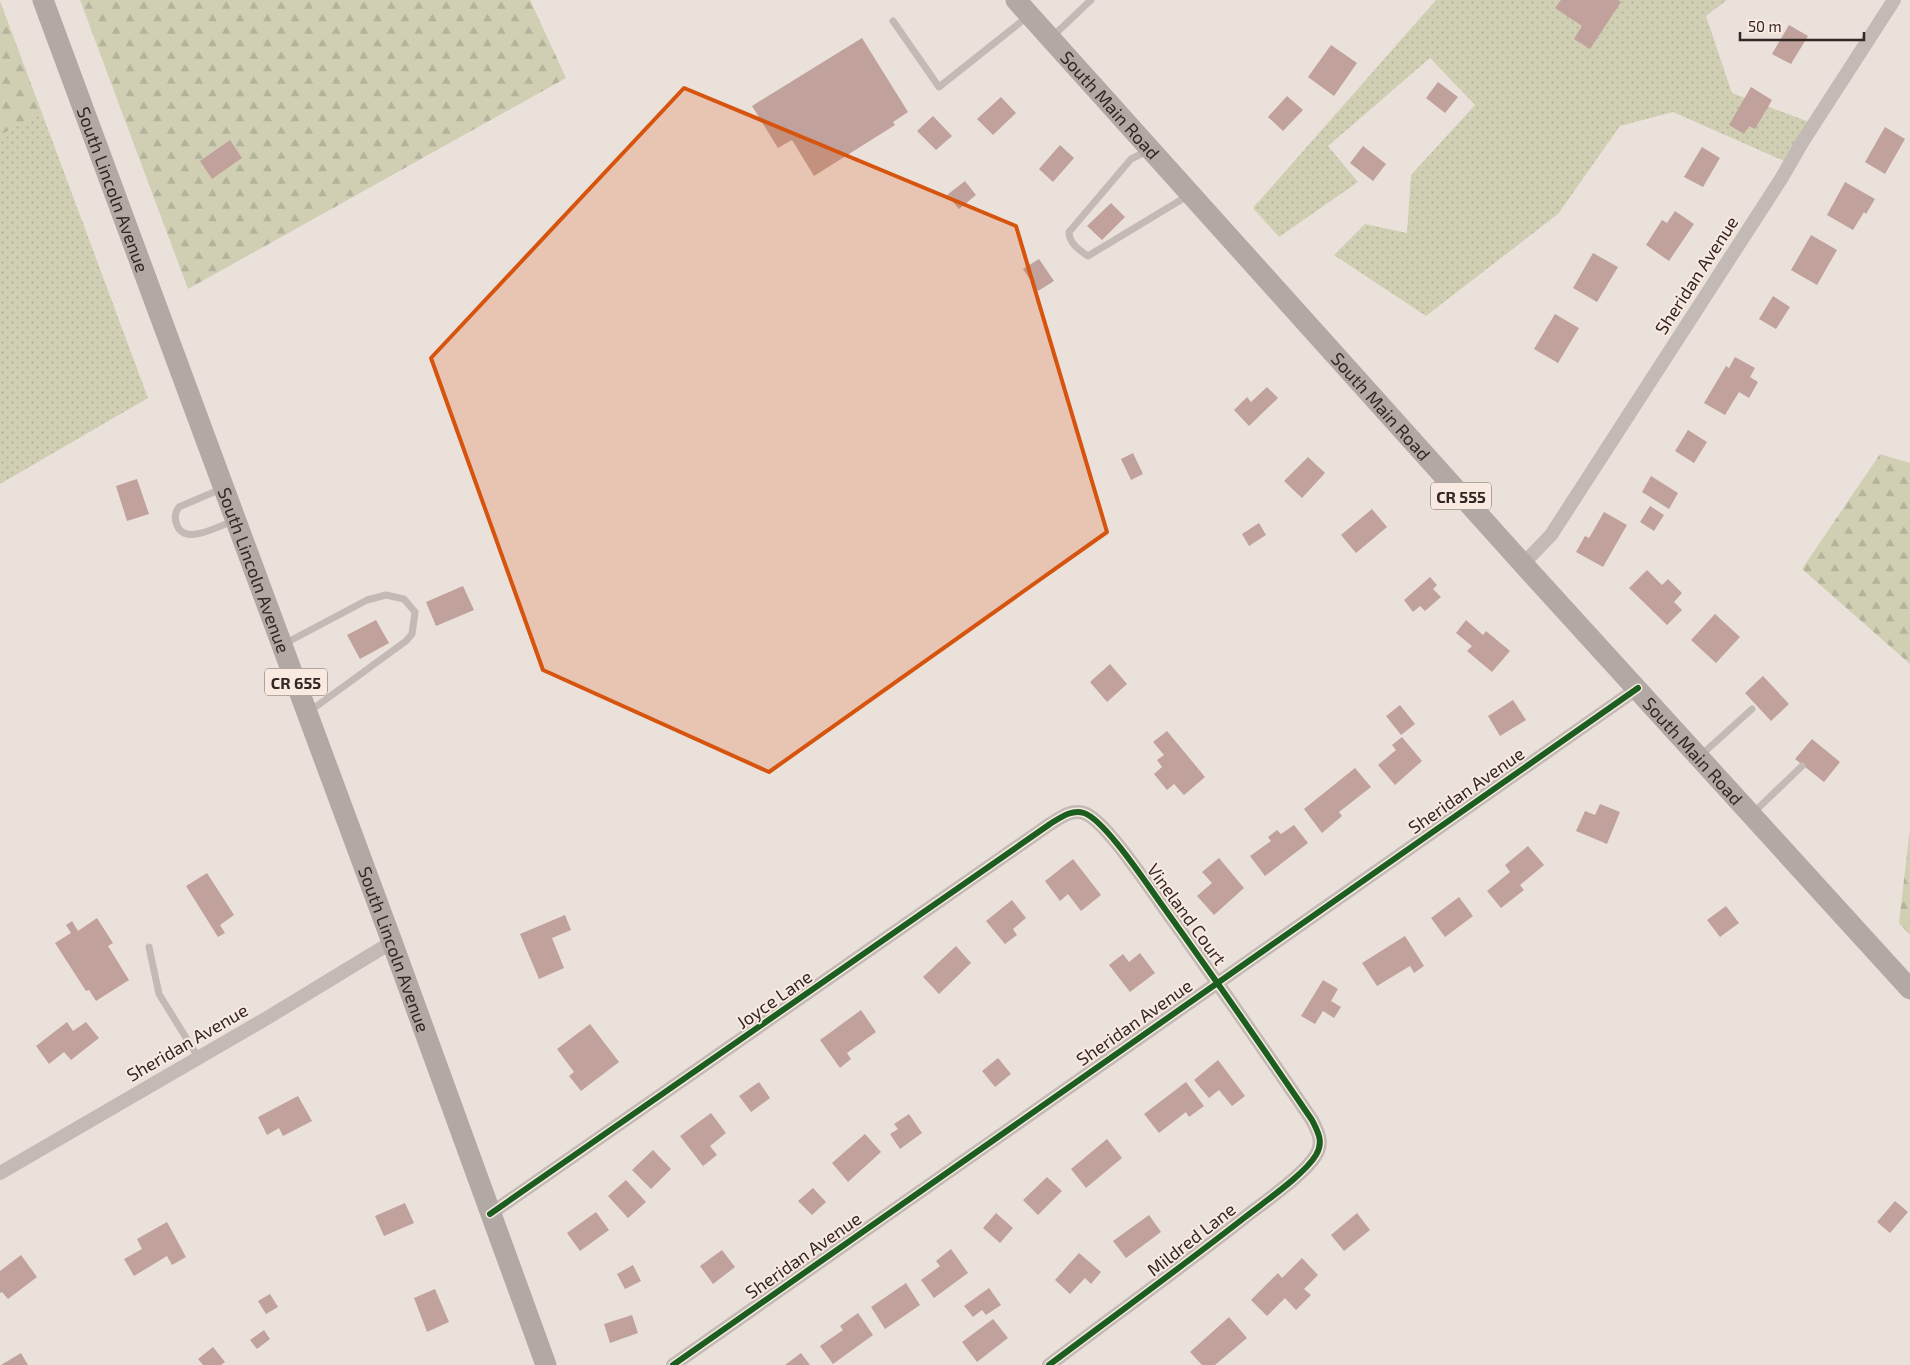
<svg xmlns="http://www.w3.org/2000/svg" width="1910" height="1365" viewBox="0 0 1910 1365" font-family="'Exo 2',sans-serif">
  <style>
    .green { fill: url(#green-dots) }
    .forest { fill: url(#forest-firs) }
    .building { fill: #c0a19c }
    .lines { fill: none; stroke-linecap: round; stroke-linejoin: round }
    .lane { stroke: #c4bab5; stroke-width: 7 }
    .street { stroke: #c4bab5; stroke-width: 14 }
    .primary { stroke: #b2a8a4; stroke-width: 21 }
    .cycleway-casing { stroke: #f9eae1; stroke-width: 9 }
    .cycleway { stroke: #1b5e20; stroke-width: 6 }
    .marked { fill: #d6540e; fill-opacity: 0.2; stroke: #d6540e; stroke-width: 4; stroke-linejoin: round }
    .labels { text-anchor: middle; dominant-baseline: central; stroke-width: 4; stroke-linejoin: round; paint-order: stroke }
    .shield { fill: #f9eae1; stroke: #6e625d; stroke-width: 1 }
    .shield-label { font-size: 16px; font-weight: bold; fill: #332724 }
    .street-label { font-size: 18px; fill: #332724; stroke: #f9eae1 }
  </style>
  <defs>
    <pattern id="green-dots" width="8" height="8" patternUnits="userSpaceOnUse" patternTransform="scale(1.25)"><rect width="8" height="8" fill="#d0cfb4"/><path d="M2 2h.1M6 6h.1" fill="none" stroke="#b3b29b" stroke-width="1.8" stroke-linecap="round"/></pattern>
    <pattern id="forest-firs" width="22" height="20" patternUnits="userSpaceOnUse" patternTransform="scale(1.25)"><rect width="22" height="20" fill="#d0cfb4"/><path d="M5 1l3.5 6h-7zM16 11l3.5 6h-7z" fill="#b3b29b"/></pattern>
  </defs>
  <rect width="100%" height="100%" fill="#ebe1db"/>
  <!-- green -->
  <path class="green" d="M 1436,0 L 1727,0 L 1706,16 L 1732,93 L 1817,125 L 1791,164 L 1673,112 L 1620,126 L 1558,214 L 1426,316 L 1334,255 L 1365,224 L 1407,233 L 1411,175 L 1475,105 L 1430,58 L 1328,146 L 1358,182 L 1279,237 L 1253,208 Z
    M 42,113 L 148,398 L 0,484 L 0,135 Z"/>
  <!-- forest -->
  <path class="forest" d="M 80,0 L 530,0 L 566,78 L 188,289 Z
    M 0,1 L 42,113 L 0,135 Z
    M 1880,454 L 1910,463 L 1910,664 L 1802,569 Z
    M 1910,828 L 1910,935 L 1899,923 Z"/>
  <!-- building -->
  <path class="building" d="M 1561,0 L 1618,0 L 1621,2 L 1590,49 L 1574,39 L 1582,26 L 1555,8 Z
    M 1789,25 L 1808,36 L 1791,64 L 1772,54 Z
    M 862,38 L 908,112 L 893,122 L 895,125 L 814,176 L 792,140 L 778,148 L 752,106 Z
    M 1331,45 L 1357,63 L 1334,96 L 1308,77 Z
    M 1438,82 L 1458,97 L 1445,113 L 1426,98 Z
    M 1751,87 L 1772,100 L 1755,129 L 1749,126 L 1744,134 L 1729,125 Z
    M 1287,96 L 1303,110 L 1283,131 L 1268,117 Z
    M 1001,97 L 1016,113 L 993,135 L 977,119 Z
    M 933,116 L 952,136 L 936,150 L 917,131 Z
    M 1885,127 L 1905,139 L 1885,174 L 1865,162 Z
    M 230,140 L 242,158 L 212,179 L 200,161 Z
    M 1060,145 L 1074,158 L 1053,182 L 1039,169 Z
    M 1363,146 L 1386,164 L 1373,181 L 1350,163 Z
    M 1702,147 L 1720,158 L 1703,187 L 1684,177 Z
    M 965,181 L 976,195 L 959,209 L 947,195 Z
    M 1845,182 L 1875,199 L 1866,214 L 1864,212 L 1853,230 L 1827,215 Z
    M 1111,203 L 1125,217 L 1102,240 L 1087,226 Z
    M 1675,211 L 1694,224 L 1669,261 L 1646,245 L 1662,220 L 1667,223 Z
    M 1811,235 L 1837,250 L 1817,285 L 1791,270 Z
    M 1593,253 L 1618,267 L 1597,302 L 1573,288 Z
    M 1039,259 L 1054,281 L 1038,291 L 1023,269 Z
    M 1773,296 L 1790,307 L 1776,329 L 1759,319 Z
    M 1555,314 L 1579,328 L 1558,363 L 1534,349 Z
    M 1735,357 L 1755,368 L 1750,377 L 1758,382 L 1749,398 L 1739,392 L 1725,415 L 1704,403 L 1726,366 L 1729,368 Z
    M 1267,387 L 1278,398 L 1249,426 L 1234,410 L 1247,397 L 1251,402 Z
    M 1688,430 L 1707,442 L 1694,463 L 1675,451 Z
    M 1133,453 L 1143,474 L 1131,480 L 1121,459 Z
    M 1308,457 L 1325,473 L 1302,498 L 1284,481 Z
    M 1651,476 L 1678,493 L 1669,509 L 1642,492 Z
    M 137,479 L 149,514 L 127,521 L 116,486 Z
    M 1650,506 L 1664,515 L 1654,531 L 1640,522 Z
    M 1372,509 L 1387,527 L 1356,553 L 1341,535 Z
    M 1604,512 L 1627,525 L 1603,567 L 1576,552 L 1585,536 L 1589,538 Z
    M 1259,523 L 1266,535 L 1249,546 L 1242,534 Z
    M 1647,570 L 1662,585 L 1668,579 L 1682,593 L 1674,602 L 1682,610 L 1667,625 L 1629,588 Z
    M 1430,577 L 1437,585 L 1433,589 L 1441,597 L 1425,611 L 1420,606 L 1413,612 L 1404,600 Z
    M 463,586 L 474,610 L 436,626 L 426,602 Z
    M 1715,614 L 1740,637 L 1716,663 L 1691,640 Z
    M 376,620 L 389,643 L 360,659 L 347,635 Z
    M 1466,620 L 1483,635 L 1486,631 L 1510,651 L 1492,672 L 1467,651 L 1472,646 L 1456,633 Z
    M 1110,664 L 1127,684 L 1107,702 L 1090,682 Z
    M 1763,676 L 1789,704 L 1771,721 L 1745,693 Z
    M 1513,700 L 1526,720 L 1500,736 L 1488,716 Z
    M 1400,705 L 1415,724 L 1401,735 L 1386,716 Z
    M 1167,731 L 1205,777 L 1184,795 L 1174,784 L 1167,790 L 1154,774 L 1162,767 L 1157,760 L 1164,755 L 1153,742 Z
    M 1402,737 L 1422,761 L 1395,785 L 1378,765 L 1396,750 L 1392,745 Z
    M 1812,739 L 1840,762 L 1824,782 L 1795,759 Z
    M 1355,768 L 1371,787 L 1339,812 L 1342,816 L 1322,833 L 1304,809 Z
    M 1600,804 L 1620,812 L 1607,844 L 1576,831 L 1585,811 L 1595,815 Z
    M 1294,825 L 1308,843 L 1265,876 L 1250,856 L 1271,841 L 1268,837 L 1277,830 L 1281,834 Z
    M 1528,846 L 1544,865 L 1520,885 L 1524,890 L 1501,908 L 1487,891 L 1510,872 L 1505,865 Z
    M 1219,858 L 1244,888 L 1214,915 L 1197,896 L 1212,883 L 1202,872 Z
    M 1073,859 L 1101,895 L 1081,911 L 1068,894 L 1060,901 L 1045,881 Z
    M 207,873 L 234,915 L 220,925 L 225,933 L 218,937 L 186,886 Z
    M 1459,897 L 1473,916 L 1445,937 L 1431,918 Z
    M 1012,900 L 1026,918 L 1013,929 L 1017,935 L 1005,944 L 986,921 Z
    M 1726,906 L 1739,923 L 1720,937 L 1707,920 Z
    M 565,915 L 571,930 L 552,938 L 564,968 L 539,979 L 520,934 Z
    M 97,918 L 113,943 L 108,946 L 129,980 L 96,1001 L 89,990 L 86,991 L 55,943 L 71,933 L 66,925 L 72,921 L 78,931 Z
    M 1405,936 L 1424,966 L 1414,973 L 1410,966 L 1377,986 L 1362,963 Z
    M 956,946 L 971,963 L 939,994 L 923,977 Z
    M 1140,953 L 1155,973 L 1130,992 L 1109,965 L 1123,954 L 1129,962 Z
    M 1323,980 L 1338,989 L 1331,1001 L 1341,1007 L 1334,1018 L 1323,1011 L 1315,1024 L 1301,1016 Z
    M 861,1010 L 876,1032 L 847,1053 L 851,1059 L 840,1068 L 820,1040 Z
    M 67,1022 L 73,1031 L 86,1022 L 99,1038 L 71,1060 L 64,1052 L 49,1064 L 36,1046 Z
    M 590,1024 L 619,1062 L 581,1091 L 569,1076 L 574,1072 L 557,1049 Z
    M 998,1058 L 1011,1074 L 995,1087 L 982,1071 Z
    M 1218,1060 L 1245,1096 L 1232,1106 L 1219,1090 L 1209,1098 L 1194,1080 Z
    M 759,1082 L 770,1098 L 751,1112 L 739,1096 Z
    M 1186,1082 L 1204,1106 L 1189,1117 L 1186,1112 L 1159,1133 L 1144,1114 Z
    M 298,1096 L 312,1121 L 283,1136 L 279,1128 L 267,1135 L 258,1117 Z
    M 711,1113 L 726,1133 L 710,1146 L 717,1155 L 703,1166 L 680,1136 Z
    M 909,1114 L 922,1133 L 900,1149 L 890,1134 L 898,1129 L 894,1124 Z
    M 865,1134 L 881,1152 L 848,1182 L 832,1163 Z
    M 1107,1139 L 1122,1158 L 1086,1188 L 1071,1169 Z
    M 653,1150 L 671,1169 L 651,1189 L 632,1170 Z
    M 1047,1177 L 1062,1191 L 1038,1215 L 1023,1200 Z
    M 626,1180 L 646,1202 L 628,1218 L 608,1196 Z
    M 813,1188 L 826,1202 L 812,1215 L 798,1201 Z
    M 1895,1201 L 1908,1212 L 1890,1233 L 1877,1222 Z
    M 405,1203 L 414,1223 L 384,1236 L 375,1216 Z
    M 596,1212 L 609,1230 L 580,1251 L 567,1233 Z
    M 996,1213 L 1013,1228 L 1000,1243 L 983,1228 Z
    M 1357,1213 L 1370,1230 L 1344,1251 L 1331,1235 Z
    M 1149,1215 L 1161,1232 L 1126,1258 L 1113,1241 Z
    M 167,1222 L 186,1257 L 172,1265 L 167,1256 L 134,1276 L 124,1259 L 142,1249 L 137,1239 Z
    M 951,1249 L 968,1273 L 934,1298 L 921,1280 L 940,1266 L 936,1261 Z
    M 722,1250 L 735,1267 L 713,1284 L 700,1266 Z
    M 1079,1253 L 1101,1272 L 1091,1284 L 1085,1278 L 1070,1294 L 1055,1280 Z
    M 21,1255 L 37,1277 L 8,1299 L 2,1292 L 0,1293 L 0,1271 Z
    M 1302,1258 L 1318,1275 L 1304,1289 L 1311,1295 L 1296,1310 L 1285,1298 L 1267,1316 L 1251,1300 L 1278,1273 L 1282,1278 Z
    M 633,1265 L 641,1281 L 625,1289 L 617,1274 Z
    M 906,1283 L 920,1305 L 885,1329 L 871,1307 Z
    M 989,1288 L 1001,1305 L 986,1315 L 982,1310 L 973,1317 L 964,1306 Z
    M 435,1289 L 449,1322 L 427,1332 L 414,1298 Z
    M 270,1294 L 278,1307 L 266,1314 L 258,1301 Z
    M 858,1313 L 873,1335 L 833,1364 L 820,1346 L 843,1330 L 840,1326 Z
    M 632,1315 L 638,1333 L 610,1343 L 604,1324 Z
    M 1229,1317 L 1247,1338 L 1215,1365 L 1202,1365 L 1190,1352 Z
    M 993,1319 L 1008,1338 L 977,1362 L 962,1342 Z
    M 264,1330 L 270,1339 L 257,1349 L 250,1340 Z
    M 213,1347 L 225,1362 L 221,1365 L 203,1365 L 198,1359 Z
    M 21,1353 L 28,1365 L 1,1365 Z
    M 801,1353 L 810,1365 L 785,1365 Z"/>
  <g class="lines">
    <!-- lane -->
    <path class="lane" d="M 893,21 L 939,87 L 1027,17
      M 1052,37 L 1091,0
      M 1147,151 L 1131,159 L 1069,232 C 1069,243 1079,250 1088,256 L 1189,195
      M 221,489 L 179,507 C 175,512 174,518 177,525 C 184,546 219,526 233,521
      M 284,644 L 367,600 L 386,595 L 404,599 L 415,612 L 412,634 L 406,641 L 310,711
      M 1700,756 L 1752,709
      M 1752,814 L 1802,766
      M 149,947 L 159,994 L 198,1057"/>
    <!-- street -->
    <path class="street" d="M 1523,564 L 1551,535 L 1781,179 L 1803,141 L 1894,0
      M 0,1173 L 267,1018 L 392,942
      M 490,1214 L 1050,824 C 1060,818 1071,809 1084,813 C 1105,820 1148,886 1162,905 C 1213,976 1263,1048 1312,1120 C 1318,1132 1324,1142 1316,1155 C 1304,1175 1264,1202 1244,1218 C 1180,1268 1114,1316 1049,1365
      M 673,1365 L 1638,688"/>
    <!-- primary -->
    <g class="primary">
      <path id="s1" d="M 43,0 L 392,942 L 546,1365"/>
      <path id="s2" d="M 1016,0 L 1523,564 L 1910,989"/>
    </g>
    <defs>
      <path id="cycleway" d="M 490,1214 L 1050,824 C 1060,818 1071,809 1084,813 C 1105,820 1148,886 1162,905 C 1213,976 1263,1048 1312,1120 C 1318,1132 1324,1142 1316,1155 C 1304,1175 1264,1202 1244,1218 C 1180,1268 1114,1316 1049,1365
        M 673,1365 L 1638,688"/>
    </defs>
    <!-- cycleway casing -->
    <use href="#cycleway" class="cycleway-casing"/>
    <!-- cycleway -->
    <use href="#cycleway" class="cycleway"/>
  </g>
  <!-- marked area -->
  <path class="marked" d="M 684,88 L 1016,226 L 1107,532 L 769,772 L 543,670 L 431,358 Z"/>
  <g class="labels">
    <!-- shield labels -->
    <g class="shield">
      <rect x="1431" y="482.5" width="60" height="27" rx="4"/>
      <rect x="265" y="668.5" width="62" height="27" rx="4"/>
    </g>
    <g class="shield-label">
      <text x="1461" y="496">CR 555</text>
      <text x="296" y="682">CR 655</text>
    </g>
    <!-- street labels -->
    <g class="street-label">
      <text stroke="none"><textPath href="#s2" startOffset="141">South Main Road</textPath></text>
      <text stroke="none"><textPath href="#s1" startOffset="202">South Lincoln Avenue</textPath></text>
      <text transform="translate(1696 275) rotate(-57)">Sheridan Avenue</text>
      <text stroke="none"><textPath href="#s2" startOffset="546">South Main Road</textPath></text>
      <text stroke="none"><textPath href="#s1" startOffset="608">South Lincoln Avenue</textPath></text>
      <text stroke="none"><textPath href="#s2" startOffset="1011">South Main Road</textPath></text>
      <text transform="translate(1466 790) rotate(-35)">Sheridan Avenue</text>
      <text transform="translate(1187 914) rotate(54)">Vineland Court</text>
      <text stroke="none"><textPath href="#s1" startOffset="1012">South Lincoln Avenue</textPath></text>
      <text transform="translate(774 999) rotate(-35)">Joyce Lane</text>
      <text transform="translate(1134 1022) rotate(-35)">Sheridan Avenue</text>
      <text transform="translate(187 1042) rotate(-30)">Sheridan Avenue</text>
      <text transform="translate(1191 1239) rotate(-38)">Mildred Lane</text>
      <text transform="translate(803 1255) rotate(-35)">Sheridan Avenue</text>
    </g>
  </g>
  <!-- scale -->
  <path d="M1740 32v8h124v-8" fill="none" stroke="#332724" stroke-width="2.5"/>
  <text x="1748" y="32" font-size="15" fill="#332724" stroke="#f9eae1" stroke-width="4" paint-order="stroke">50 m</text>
</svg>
